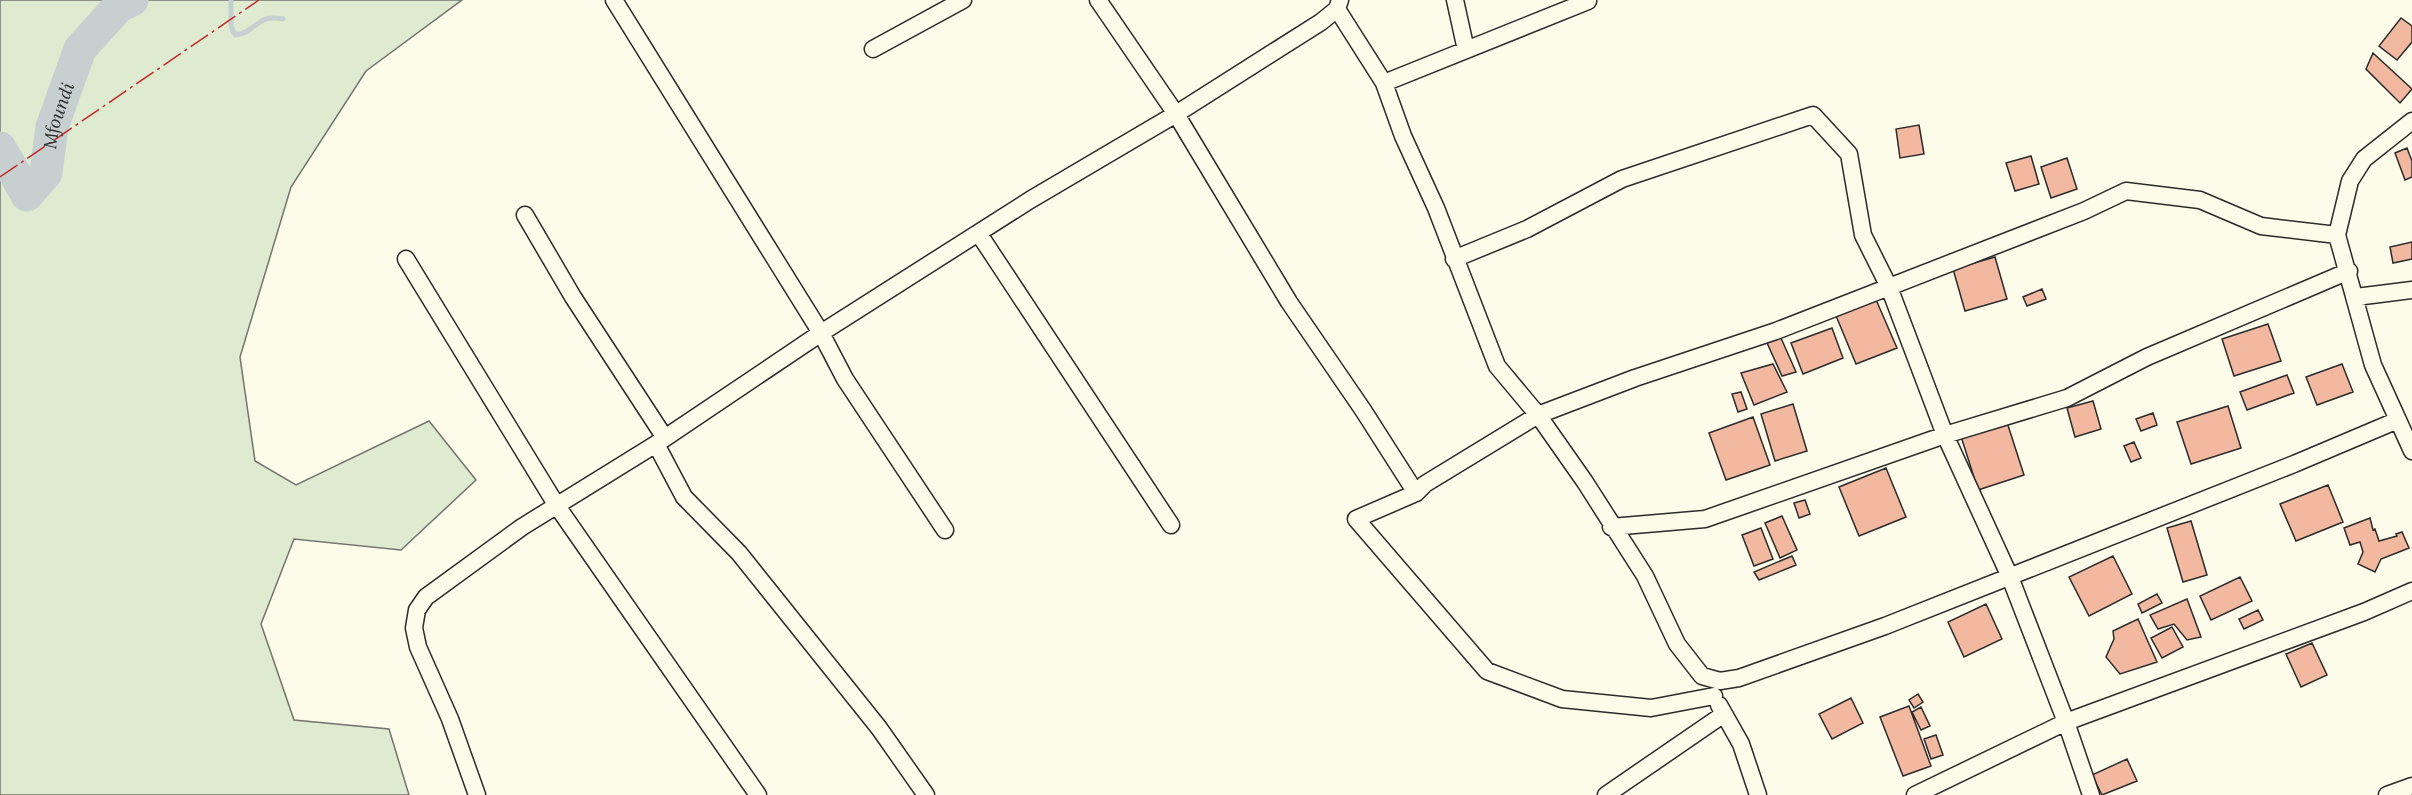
<svg xmlns="http://www.w3.org/2000/svg" width="2412" height="795" viewBox="0 0 2412 795" font-family="Lora,serif">
  <style>
    .green { fill: #deebd1; stroke: #74746e; stroke-width: 1.5 }
    .lines { fill: none; stroke-linecap: round; stroke-linejoin: round }
    .stream { stroke: #c7d0d0; stroke-width: 5 }
    .river { stroke: #c7d0d0; stroke-width: 33 }
    .building { fill: #f2b8a0; stroke: #2b2b2b; stroke-width: 1.5 }
    .minor-casing { stroke: #2b2b2b; stroke-width: 19 }
    .minor { stroke: #fdfbea; stroke-width: 16 }
    .power { stroke: #c62828; stroke-width: 1.5; stroke-dasharray: 21 4.5 3 4.5; stroke-linecap: butt }
    .labels { text-anchor: middle; dominant-baseline: central; stroke-width: 4.5; stroke-linejoin: round; paint-order: stroke }
    .water-label { font-size: 18px; font-style: italic; fill: #2b2b2b; stroke: #fdfbea }
  </style>
  <rect width="100%" height="100%" fill="#fdfbea"/>
  <!-- green -->
  <path class="green" d="M 0,0 L 462,0 L 366,71 L 291,187 L 240,357 L 255,461 L 296,485 L 429,421 L 476,480 L 401,550 L 294,539 L 261,624 L 294,720 L 389,729 L 409,795 L 0,795 Z"/>
  <g class="lines">
    <!-- stream -->
    <path class="stream" d="M 231,0 L 231,26 L 235,35 C 256,33 257,13 283,19"/>
    <!-- river -->
    <path class="river" id="s1" d="M 0,148 L 27,195 L 46,173 L 52,127 L 80,49 L 119,6 L 132,0"/>
  </g>
  <!-- building -->
  <path class="building" d="M 2401,18 L 2412,26 L 2412,42 L 2397,60 L 2379,46 Z
    M 2373,53 L 2412,89 L 2400,103 L 2366,69 Z
    M 1919,125 L 1924,154 L 1900,158 L 1896,129 Z
    M 2407,148 L 2412,161 L 2412,177 L 2405,180 L 2395,153 Z
    M 2031,156 L 2039,184 L 2015,191 L 2006,163 Z
    M 2067,158 L 2077,189 L 2051,198 L 2041,167 Z
    M 2412,242 L 2412,259 L 2393,263 L 2390,247 Z
    M 1995,257 L 2007,299 L 1965,311 L 1953,269 Z
    M 2042,289 L 2046,299 L 2027,306 L 2023,297 Z
    M 1874,295 L 1897,348 L 1856,364 L 1834,311 Z
    M 2268,324 L 2281,361 L 2234,376 L 2222,339 Z
    M 1832,328 L 1843,358 L 1803,374 L 1791,343 Z
    M 1777,329 L 1796,372 L 1782,376 L 1763,334 Z
    M 1773,364 L 1787,392 L 1754,405 L 1741,373 Z
    M 2342,364 L 2353,392 L 2317,405 L 2306,377 Z
    M 2287,375 L 2294,393 L 2247,410 L 2240,392 Z
    M 1741,392 L 1747,409 L 1738,412 L 1732,394 Z
    M 2093,401 L 2101,429 L 2075,437 L 2067,408 Z
    M 1793,404 L 1807,451 L 1775,461 L 1761,414 Z
    M 2228,406 L 2241,448 L 2191,464 L 2177,422 Z
    M 2153,413 L 2157,425 L 2141,431 L 2136,419 Z
    M 2005,416 L 2024,475 L 1978,490 L 1959,430 Z
    M 1753,417 L 1770,465 L 1726,480 L 1709,433 Z
    M 2134,442 L 2141,458 L 2131,462 L 2124,446 Z
    M 1886,468 L 1906,517 L 1859,536 L 1839,487 Z
    M 2328,485 L 2343,522 L 2296,541 L 2280,504 Z
    M 1805,500 L 1810,514 L 1799,518 L 1794,503 Z
    M 1782,516 L 1797,550 L 1780,558 L 1765,523 Z
    M 2370,518 L 2373,530 L 2375,529 L 2379,541 L 2397,536 L 2396,534 L 2402,532 L 2409,548 L 2381,559 L 2375,572 L 2358,564 L 2363,552 L 2360,542 L 2350,545 L 2344,528 Z
    M 2191,521 L 2207,575 L 2183,582 L 2167,528 Z
    M 1761,528 L 1773,559 L 1754,566 L 1742,535 Z
    M 1792,556 L 1796,565 L 1759,580 L 1754,572 Z
    M 2113,556 L 2132,594 L 2089,616 L 2069,577 Z
    M 2240,577 L 2252,601 L 2211,620 L 2200,596 Z
    M 2157,594 L 2162,603 L 2142,613 L 2138,604 Z
    M 2187,599 L 2201,637 L 2187,640 L 2174,624 L 2158,629 L 2150,615 Z
    M 1986,604 L 2002,639 L 1964,657 L 1948,622 Z
    M 2258,610 L 2263,620 L 2244,629 L 2239,619 Z
    M 2138,619 L 2157,662 L 2120,674 L 2106,657 L 2114,639 L 2113,631 Z
    M 2172,627 L 2183,647 L 2162,658 L 2151,638 Z
    M 2312,643 L 2327,675 L 2301,687 L 2286,654 Z
    M 1918,694 L 1923,702 L 1914,708 L 1909,700 Z
    M 1851,698 L 1863,723 L 1832,739 L 1819,714 Z
    M 1909,706 L 1931,766 L 1903,776 L 1880,717 Z
    M 1921,707 L 1930,726 L 1921,730 L 1912,712 Z
    M 1936,735 L 1943,755 L 1931,759 L 1924,739 Z
    M 2127,759 L 2137,781 L 2102,795 L 2092,775 Z"/>
  <g class="lines">
    <defs>
      <path id="minor" d="M 614,0 L 821,333 L 845,379 L 945,530
        M 1098,0 L 1176,114 L 1289,302 L 1363,410 L 1416,493
        M 1455,0 L 1466,50
        M 1337,9 L 1384,83 L 1403,136 L 1436,208 L 1497,366 L 1538,415 L 1585,482 L 1645,576 L 1677,644 L 1702,676 L 1720,681 L 1739,678 L 1885,626 L 2294,464 L 2398,420 L 2373,365 L 2337,235 L 2350,181 L 2364,159 L 2412,121
        M 873,49 L 963,0
        M 1384,83 L 1588,1
        M 525,215 L 573,297 L 665,438
        M 979,234 L 1171,525
        M 406,259 L 557,506 L 758,795
        M 1454,259 L 1527,229 L 1622,179 L 1813,115 L 1849,154 L 1863,235 L 1889,287 L 1945,435 L 2010,577 L 2066,722 L 2091,795
        M 2356,297 L 2412,290
        M 2398,420 L 2412,451
        M 656,444 L 684,497 L 739,553 L 879,728 L 926,795
        M 1611,527 L 1705,519 L 1945,435 L 2067,398 L 2147,357 L 2349,271
        M 1714,696 L 1651,708 L 1562,699 L 1487,671 L 1356,519 L 1416,493 L 1425,484 L 1538,415 L 1635,378 L 1776,331 L 2084,211 L 2126,191 L 2200,200 L 2261,226 L 2337,235
        M 1719,705 L 1741,744 L 1758,795
        M 477,795 L 450,719 L 418,647 L 414,628 L 417,610 L 426,597 L 522,527 L 656,444 L 821,333 L 1030,200 L 1176,114 L 1321,22 L 1337,9 L 1340,0
        M 1606,795 L 1724,714
        M 1915,795 L 2066,722 L 2364,612 L 2412,591
        M 2387,795 L 2412,786"/>
    </defs>
    <!-- minor casing -->
    <use href="#minor" class="minor-casing"/>
    <!-- minor -->
    <use href="#minor" class="minor"/>
    <!-- power -->
    <path class="power" d="M 0,177 L 259,0"/>
  </g>
  <g class="labels">
    <!-- water labels -->
    <g class="water-label">
      <text stroke="none"><textPath href="#s1" startOffset="142">Mfoundi</textPath></text>
    </g>
  </g>
</svg>
